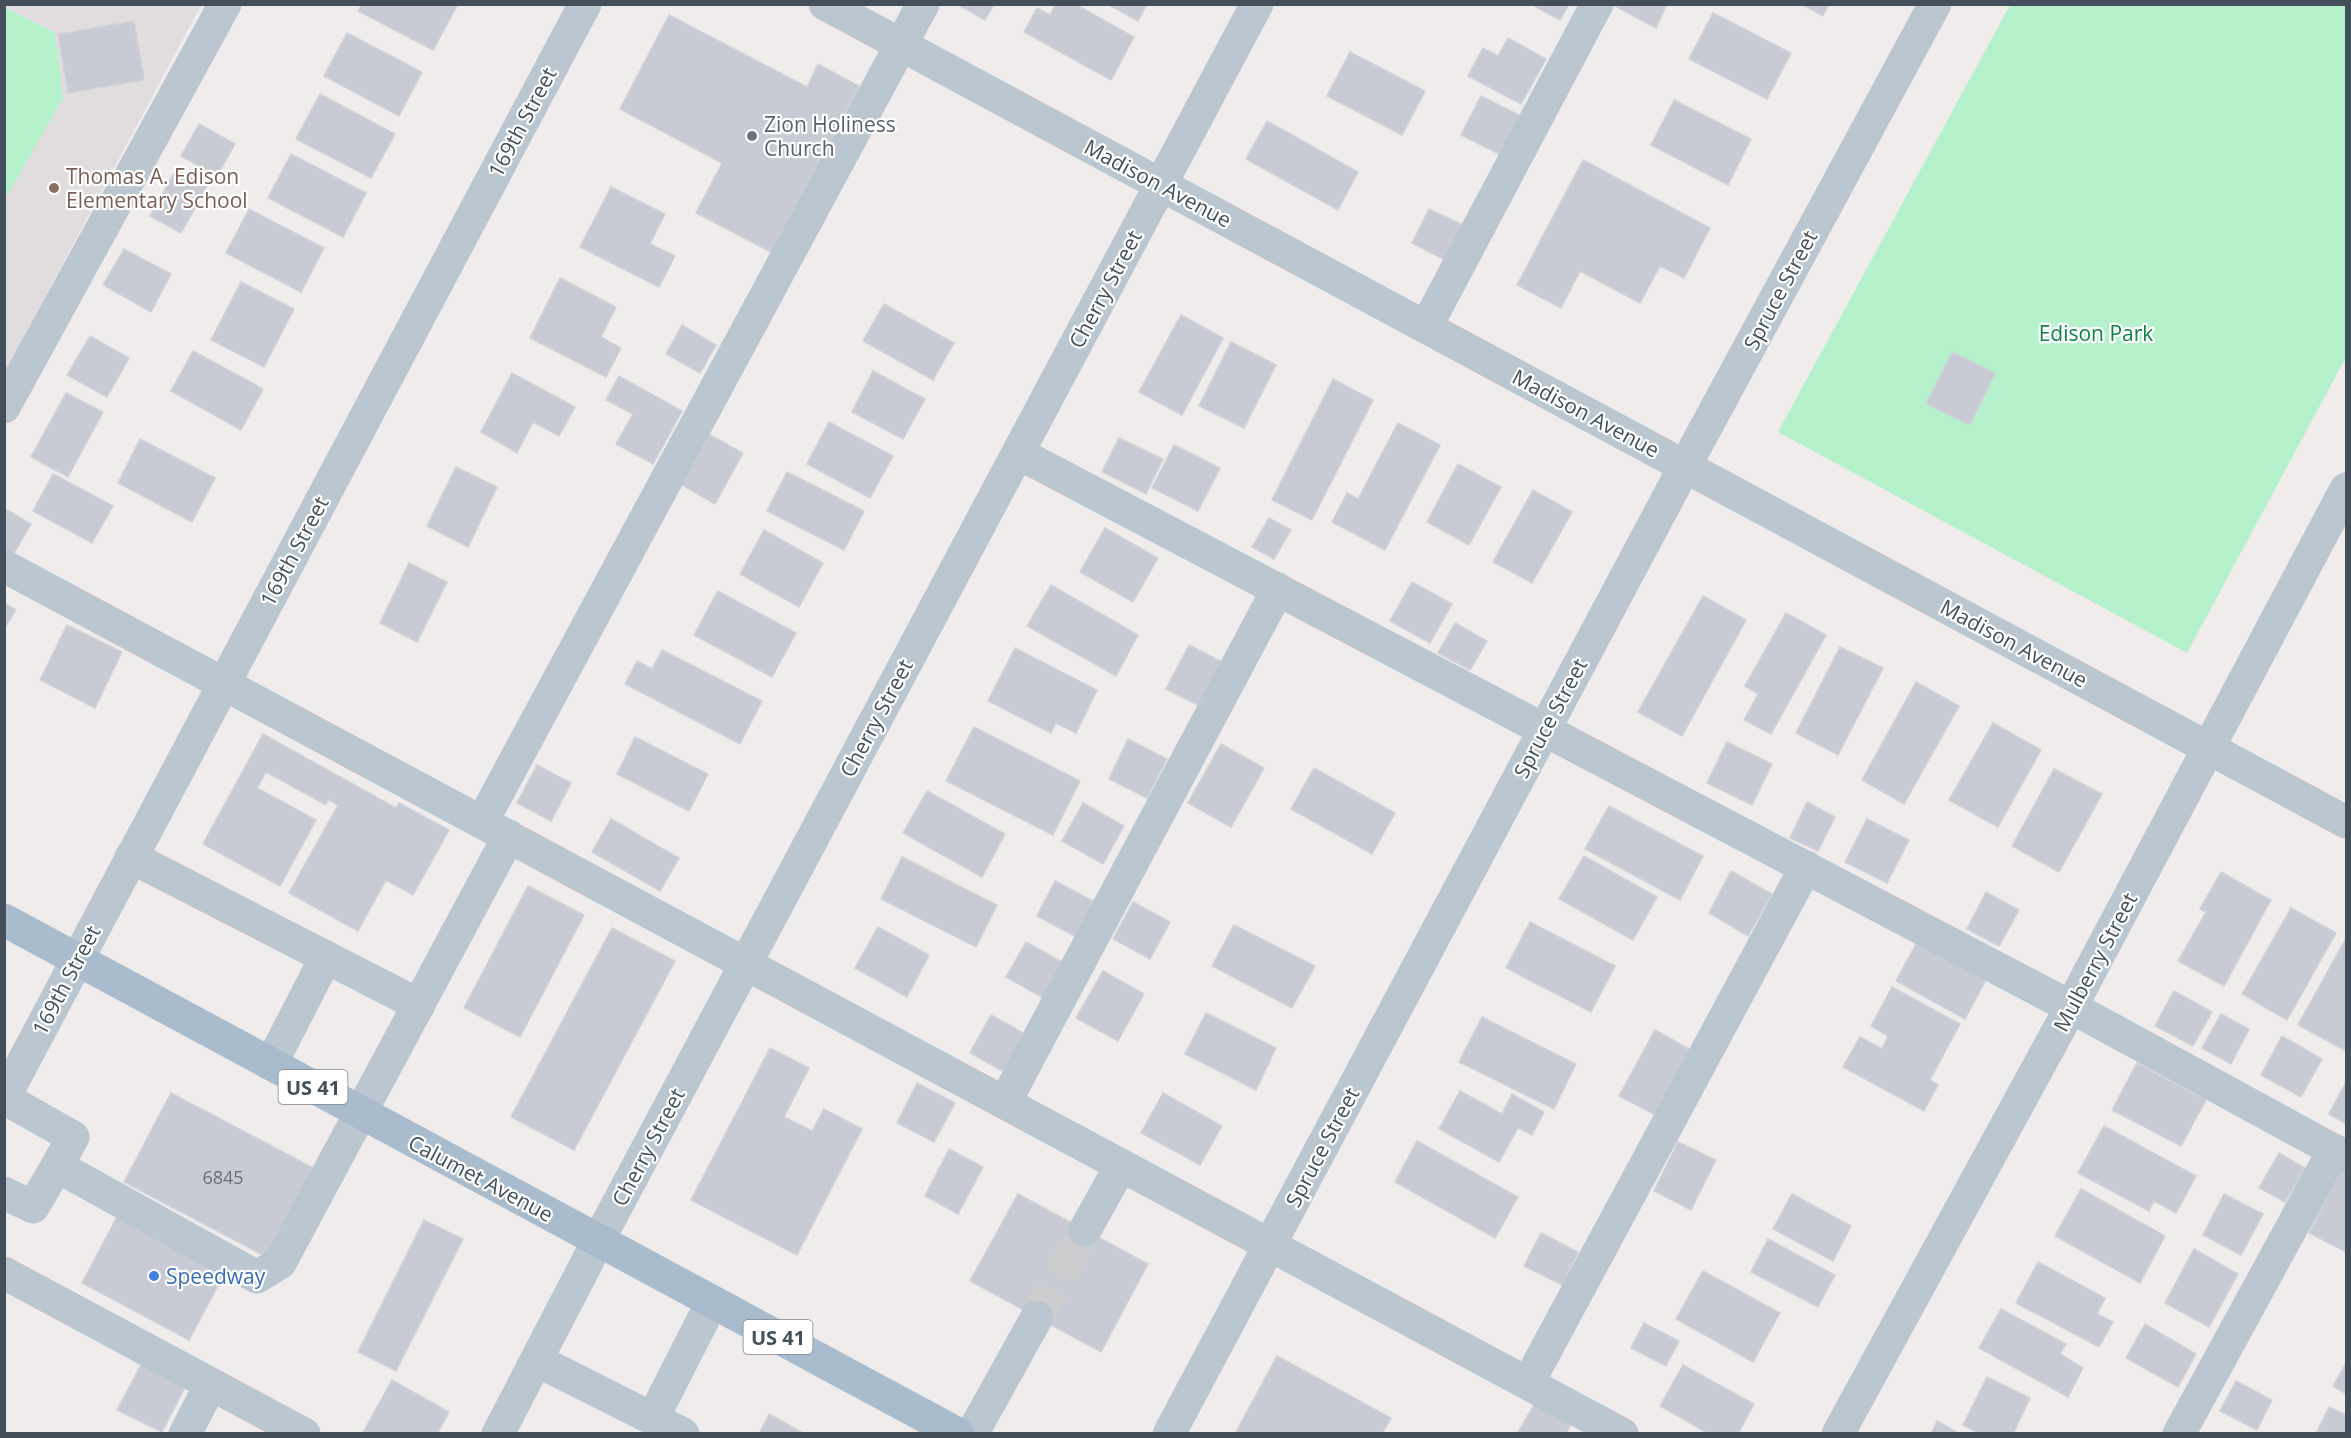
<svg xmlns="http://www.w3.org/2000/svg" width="2351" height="1438" viewBox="0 0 2351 1438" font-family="'Open Sans',sans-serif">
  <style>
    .education { fill: #e1ddde }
    .green { fill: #b5f2cc }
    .building { fill: #c8cbd3; stroke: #d0d2d9; stroke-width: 1.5 }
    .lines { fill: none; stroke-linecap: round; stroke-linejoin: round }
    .minor-tunnel { stroke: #cdcdcf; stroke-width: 33; stroke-dasharray: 33 16; stroke-linecap: butt }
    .minor { stroke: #bbc7d0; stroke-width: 33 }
    .major { stroke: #a9bcce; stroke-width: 33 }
    .worship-dot { fill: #6b7280; stroke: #fff; stroke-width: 2 }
    .education-dot { fill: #8d6e63; stroke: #fff; stroke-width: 2 }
    .shop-dot { fill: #3f7fe0; stroke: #fff; stroke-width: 2 }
    .labels { text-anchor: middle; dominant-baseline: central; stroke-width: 4.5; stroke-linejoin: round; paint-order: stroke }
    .number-label { font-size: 18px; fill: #646f79 }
    .shield { fill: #fff; stroke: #7b848c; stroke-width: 1.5 }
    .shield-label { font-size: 20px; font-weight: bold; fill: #43505b }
    .street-label { font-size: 21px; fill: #43505b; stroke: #fff }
    .worship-label { font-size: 21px; fill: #5b616d; stroke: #fff; text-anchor: start }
    .education-label { font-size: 21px; fill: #785e54; stroke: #fff; text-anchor: start }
    .park-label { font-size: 21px; fill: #0e8247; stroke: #fff }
    .shop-label { font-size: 21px; fill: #366cbe; stroke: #fff; text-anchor: start }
  </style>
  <rect width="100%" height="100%" fill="#f0ecec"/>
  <!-- education -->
  <path class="education" d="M 5,5 L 201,5 L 5,372 Z"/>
  <!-- green -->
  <path class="green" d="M 2010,5 L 2346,5 L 2346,357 L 2187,653 L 1778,432 Z
    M 5,7 L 55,32 L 63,98 L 5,199 Z"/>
  <!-- building -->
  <path class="building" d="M 362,4 L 454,4 L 457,6 L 433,50 L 358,11 Z
    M 957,4 L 994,4 L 985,20 Z
    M 1056,4 L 1075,4 L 1134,37 L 1111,80 L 1024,32 L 1037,8 L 1050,15 Z
    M 1107,4 L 1147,4 L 1138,21 Z
    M 1531,4 L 1569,4 L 1560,20 Z
    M 1611,4 L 1667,4 L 1656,28 Z
    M 1801,4 L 1829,4 L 1823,16 Z
    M 1713,13 L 1791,53 L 1767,99 L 1689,59 Z
    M 669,15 L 807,87 L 818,64 L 859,86 L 771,252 L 696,213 L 722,163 L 620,109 Z
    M 134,21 L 144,80 L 68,93 L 58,34 Z
    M 347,33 L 422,72 L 399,116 L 324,76 Z
    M 1508,38 L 1546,59 L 1521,104 L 1468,76 L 1483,48 L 1498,56 Z
    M 1350,52 L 1425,91 L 1402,135 L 1327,96 Z
    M 320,94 L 395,134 L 371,178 L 296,139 Z
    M 1481,96 L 1521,116 L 1501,155 L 1461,135 Z
    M 1674,100 L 1751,139 L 1728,185 L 1651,145 Z
    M 1267,121 L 1358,172 L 1338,210 L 1246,159 Z
    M 199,124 L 235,144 L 217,176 L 181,156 Z
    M 291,154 L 366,193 L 343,237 L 268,198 Z
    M 1583,160 L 1710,228 L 1684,278 L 1660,266 L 1640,303 L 1580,271 L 1561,308 L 1517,285 Z
    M 176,169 L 207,186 L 181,233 L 150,216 Z
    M 611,187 L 665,214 L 650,244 L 675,256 L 659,287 L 580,247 Z
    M 249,209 L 324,248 L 301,292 L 226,253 Z
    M 1429,209 L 1463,225 L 1445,260 L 1412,243 Z
    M 124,249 L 171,274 L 151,312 L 103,285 Z
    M 560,278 L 616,307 L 601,337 L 621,348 L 606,377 L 530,338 Z
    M 241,282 L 294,309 L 264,367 L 211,340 Z
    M 884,304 L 954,343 L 933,380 L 863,341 Z
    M 1181,315 L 1223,338 L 1182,415 L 1139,392 Z
    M 682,325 L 716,345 L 700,373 L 666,354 Z
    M 90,336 L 129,358 L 107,397 L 67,375 Z
    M 1231,342 L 1276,365 L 1244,428 L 1199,406 Z
    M 193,351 L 263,389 L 241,430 L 171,391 Z
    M 1952,352 L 1995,373 L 1970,425 L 1926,404 Z
    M 873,371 L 925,399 L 903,439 L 852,412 Z
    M 512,373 L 575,407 L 559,436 L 533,422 L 517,453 L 481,432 Z
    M 619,376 L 682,411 L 653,464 L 616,444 L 633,414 L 606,400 Z
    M 1333,379 L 1373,400 L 1312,520 L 1272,500 Z
    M 66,393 L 103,412 L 68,477 L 31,457 Z
    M 829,422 L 893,456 L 870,498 L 807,464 Z
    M 1398,423 L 1440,445 L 1385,550 L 1332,522 L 1347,493 L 1358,499 Z
    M 710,435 L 743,453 L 715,504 L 682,485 Z
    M 1119,438 L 1163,459 L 1146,494 L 1102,472 Z
    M 140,439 L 215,478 L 192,522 L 118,483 Z
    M 1174,445 L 1220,468 L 1198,511 L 1152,488 Z
    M 1458,464 L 1501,487 L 1469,545 L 1427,522 Z
    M 456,467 L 497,487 L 468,547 L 427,526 Z
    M 787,472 L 864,511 L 844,550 L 767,511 Z
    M 53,474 L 113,506 L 92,543 L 33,511 Z
    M 1533,490 L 1572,512 L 1532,583 L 1493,562 Z
    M 4,508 L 31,524 L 13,555 L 4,550 Z
    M 1269,518 L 1291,530 L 1274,559 L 1252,547 Z
    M 1105,528 L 1158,558 L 1133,602 L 1080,572 Z
    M 764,530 L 823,563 L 799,607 L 740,574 Z
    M 409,563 L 447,582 L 417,642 L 380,623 Z
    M 1412,582 L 1452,604 L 1430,643 L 1390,621 Z
    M 1051,585 L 1138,635 L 1116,676 L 1027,626 Z
    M 718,591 L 796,633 L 772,677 L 694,635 Z
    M 1703,596 L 1746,620 L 1682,736 L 1638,712 Z
    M 4,603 L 16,610 L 4,629 Z
    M 1786,613 L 1826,635 L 1771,734 L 1744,720 L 1758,694 L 1745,686 Z
    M 1455,623 L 1487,641 L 1470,670 L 1438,653 Z
    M 67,625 L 122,652 L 95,708 L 40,680 Z
    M 1189,645 L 1228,665 L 1206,709 L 1166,689 Z
    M 1840,647 L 1883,668 L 1838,755 L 1796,733 Z
    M 1015,648 L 1097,690 L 1076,733 L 1056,723 L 1051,733 L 988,701 Z
    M 662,650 L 762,701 L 740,744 L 625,684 L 637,661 L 652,669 Z
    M 1916,682 L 1959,706 L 1904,804 L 1862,780 Z
    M 1993,723 L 2041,750 L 1998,827 L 1949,800 Z
    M 974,727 L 1080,781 L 1053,835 L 946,781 Z
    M 263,734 L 396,808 L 399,803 L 449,830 L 413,895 L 386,880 L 358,931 L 289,893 L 338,805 L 328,799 L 326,805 L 266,772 L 257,788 L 316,820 L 280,886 L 203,844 Z
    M 635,737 L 708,774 L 689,811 L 617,774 Z
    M 1128,739 L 1167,759 L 1147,798 L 1109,779 Z
    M 1727,742 L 1772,764 L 1752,805 L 1707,783 Z
    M 1221,744 L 1264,768 L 1231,827 L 1188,803 Z
    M 537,765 L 571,783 L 551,821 L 517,803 Z
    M 1314,768 L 1395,813 L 1372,854 L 1291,809 Z
    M 2054,769 L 2102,794 L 2059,872 L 2012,846 Z
    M 927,791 L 1005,834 L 982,877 L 903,833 Z
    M 1807,802 L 1835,817 L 1818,851 L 1790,838 Z
    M 1083,803 L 1124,826 L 1103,864 L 1062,841 Z
    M 1609,806 L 1703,856 L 1680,900 L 1585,849 Z
    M 611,819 L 679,858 L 660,891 L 592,852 Z
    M 1867,819 L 1909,840 L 1887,883 L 1845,862 Z
    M 1584,856 L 1657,897 L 1633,940 L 1559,899 Z
    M 902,857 L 997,905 L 976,947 L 881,899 Z
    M 1731,871 L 1772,894 L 1748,936 L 1709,913 Z
    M 2221,872 L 2271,900 L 2224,986 L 2178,961 L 2206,912 L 2200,909 Z
    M 1055,881 L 1095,902 L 1078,938 L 1037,916 Z
    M 528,886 L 584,915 L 520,1037 L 464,1008 Z
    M 1986,892 L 2019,910 L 1999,946 L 1967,929 Z
    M 1133,902 L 1170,922 L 1150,959 L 1113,939 Z
    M 2291,908 L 2336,933 L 2287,1020 L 2242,994 Z
    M 1530,922 L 1615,966 L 1591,1012 L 1506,968 Z
    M 1234,925 L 1315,966 L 1292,1008 L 1212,966 Z
    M 878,927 L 929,955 L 907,997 L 855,968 Z
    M 612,928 L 675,961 L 574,1150 L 511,1117 Z
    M 2345,940 L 2346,941 L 2346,1051 L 2298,1025 Z
    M 1026,942 L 1062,962 L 1043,998 L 1006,977 Z
    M 1917,942 L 1986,980 L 1965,1019 L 1896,981 Z
    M 1103,971 L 1144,994 L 1118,1041 L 1076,1018 Z
    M 1892,987 L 1960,1024 L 1930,1080 L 1938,1085 L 1924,1111 L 1843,1067 L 1860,1037 L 1882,1049 L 1888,1036 L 1871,1026 Z
    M 2174,991 L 2212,1012 L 2193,1046 L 2155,1026 Z
    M 1206,1013 L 1276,1048 L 1256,1090 L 1185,1054 Z
    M 2221,1014 L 2249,1029 L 2231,1064 L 2202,1048 Z
    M 991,1015 L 1029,1036 L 1008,1074 L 970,1053 Z
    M 1482,1017 L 1576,1064 L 1554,1109 L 1459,1062 Z
    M 1655,1030 L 1691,1050 L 1655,1115 L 1619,1096 Z
    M 2282,1036 L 2322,1059 L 2301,1097 L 2261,1075 Z
    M 770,1048 L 809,1068 L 784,1117 L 812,1131 L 824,1109 L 862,1129 L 797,1255 L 691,1200 Z
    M 2137,1063 L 2206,1100 L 2181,1146 L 2112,1110 Z
    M 2346,1082 L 2346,1124 L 2329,1114 Z
    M 917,1083 L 955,1103 L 934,1142 L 897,1123 Z
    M 1460,1091 L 1502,1114 L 1512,1094 L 1544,1112 L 1532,1135 L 1518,1128 L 1499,1162 L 1439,1129 Z
    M 171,1093 L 321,1172 L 274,1261 L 124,1182 Z
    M 1163,1093 L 1222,1126 L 1200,1165 L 1141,1133 Z
    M 2104,1126 L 2196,1176 L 2176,1213 L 2154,1201 L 2149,1211 L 2078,1173 Z
    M 1417,1141 L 1518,1197 L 1495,1238 L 1395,1182 Z
    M 1678,1142 L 1716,1160 L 1691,1210 L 1654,1191 Z
    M 949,1149 L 983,1167 L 958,1214 L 925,1196 Z
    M 2279,1153 L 2305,1168 L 2285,1202 L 2259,1188 Z
    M 2341,1171 L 2346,1174 L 2346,1252 L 2309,1233 Z
    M 2081,1189 L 2165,1236 L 2140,1283 L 2055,1236 Z
    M 1018,1194 L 1148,1264 L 1101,1352 L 970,1281 Z
    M 1792,1194 L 1851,1226 L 1833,1261 L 1773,1229 Z
    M 2224,1194 L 2263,1214 L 2241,1255 L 2203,1235 Z
    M 120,1211 L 227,1269 L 189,1340 L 82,1283 Z
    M 424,1220 L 463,1239 L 396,1371 L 358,1352 Z
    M 1541,1233 L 1578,1252 L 1562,1285 L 1524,1266 Z
    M 1768,1239 L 1835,1275 L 1818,1307 L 1751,1272 Z
    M 2194,1249 L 2238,1274 L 2209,1327 L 2165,1303 Z
    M 2038,1262 L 2105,1298 L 2097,1314 L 2113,1322 L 2099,1347 L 2016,1303 Z
    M 1703,1271 L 1780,1313 L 1753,1362 L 1676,1319 Z
    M 2001,1309 L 2066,1344 L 2060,1354 L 2083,1368 L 2068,1397 L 1979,1348 Z
    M 1644,1323 L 1679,1341 L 1666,1366 L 1631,1348 Z
    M 2145,1324 L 2196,1354 L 2178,1387 L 2126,1358 Z
    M 1277,1356 L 1391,1418 L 1382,1434 L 1235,1434 Z
    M 142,1363 L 186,1385 L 162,1432 L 117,1410 Z
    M 2346,1363 L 2346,1394 L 2333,1386 Z
    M 1683,1365 L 1754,1404 L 1738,1434 L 1709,1434 L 1660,1406 Z
    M 1987,1377 L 2030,1398 L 2013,1434 L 1980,1434 L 1963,1425 Z
    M 392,1380 L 449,1412 L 437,1434 L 362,1434 Z
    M 2236,1381 L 2272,1400 L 2257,1430 L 2220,1411 Z
    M 1535,1403 L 1571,1424 L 1566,1434 L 1517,1434 Z
    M 2329,1407 L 2346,1415 L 2346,1434 L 2316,1434 Z
    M 769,1414 L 805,1434 L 759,1434 Z
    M 1937,1421 L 1960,1434 L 1931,1434 Z"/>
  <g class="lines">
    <!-- minor-tunnel -->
    <path class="minor-tunnel" d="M 1037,1317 L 1085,1230"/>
    <!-- minor -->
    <path class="minor" d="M 825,4 L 2346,822
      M 1426,327 L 1597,4
      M 4,407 L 225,4
      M 1018,453 L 2071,1007 L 2346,1157
      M 4,566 L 1622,1434
      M 482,822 L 923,4
      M 131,857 L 419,1005
      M 271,1064 L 326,957
      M 1005,1102 L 1278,589
      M 57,1166 L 73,1137 L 4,1098 L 585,4
      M 4,1193 L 33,1207 L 57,1166 L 257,1277 L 280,1263 L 509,836
      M 1085,1230 L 1121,1165
      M 4,1273 L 304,1434
      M 536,1360 L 683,1434
      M 1528,1383 L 1806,867
      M 653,1418 L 712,1302
      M 185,1434 L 211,1384
      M 498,1434 L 598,1241 L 1257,4
      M 972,1434 L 1037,1317
      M 1169,1434 L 1685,466 L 1935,4
      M 1838,1434 L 2071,1007 L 2346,489
      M 2179,1434 L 2334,1150"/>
    <!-- major -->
    <path class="major" d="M 4,920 L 958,1434"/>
  </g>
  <!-- markers -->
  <circle class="worship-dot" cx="752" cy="136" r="6"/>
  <circle class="education-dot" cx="54" cy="188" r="6"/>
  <circle class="shop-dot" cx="154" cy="1276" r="6"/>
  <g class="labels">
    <!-- number labels -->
    <g class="number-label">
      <text x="223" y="1177">6845</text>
    </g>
    <!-- shield labels -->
    <g class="shield">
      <rect x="278.5" y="1070" width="69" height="34" rx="4.5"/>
      <rect x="743.5" y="1320" width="69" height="34" rx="4.5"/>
    </g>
    <g class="shield-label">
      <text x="313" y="1087">US 41</text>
      <text x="778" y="1337">US 41</text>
    </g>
    <!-- street labels -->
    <g class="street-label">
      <text transform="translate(522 122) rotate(-62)">169th Street</text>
      <text transform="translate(1158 183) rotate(28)">Madison Avenue</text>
      <text transform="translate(1105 289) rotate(-62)">Cherry Street</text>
      <text transform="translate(1780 290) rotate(-62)">Spruce Street</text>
      <text transform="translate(1586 413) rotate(28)">Madison Avenue</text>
      <text transform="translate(294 551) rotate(-62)">169th Street</text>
      <text transform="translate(2014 643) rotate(28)">Madison Avenue</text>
      <text transform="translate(876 718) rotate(-62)">Cherry Street</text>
      <text transform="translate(1550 718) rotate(-62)">Spruce Street</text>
      <text transform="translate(2095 962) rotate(-62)">Mulberry Street</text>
      <text transform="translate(66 980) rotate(-62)">169th Street</text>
      <text transform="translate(648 1147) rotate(-62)">Cherry Street</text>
      <text transform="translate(1322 1147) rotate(-62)">Spruce Street</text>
      <text transform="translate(481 1178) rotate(28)">Calumet Avenue</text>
    </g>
    <!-- worship labels -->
    <g class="worship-label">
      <text x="764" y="124">Zion Holiness<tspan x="764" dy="24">Church</tspan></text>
    </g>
    <!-- education labels -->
    <g class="education-label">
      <text x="66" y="176">Thomas A. Edison<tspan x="66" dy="24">Elementary School</tspan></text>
    </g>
    <!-- park labels -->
    <g class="park-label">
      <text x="2096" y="333">Edison Park</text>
    </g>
    <!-- shop labels -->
    <g class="shop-label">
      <text x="166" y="1276">Speedway</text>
    </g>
  </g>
  <!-- border -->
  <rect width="2351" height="1438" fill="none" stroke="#43505b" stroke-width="12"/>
</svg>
